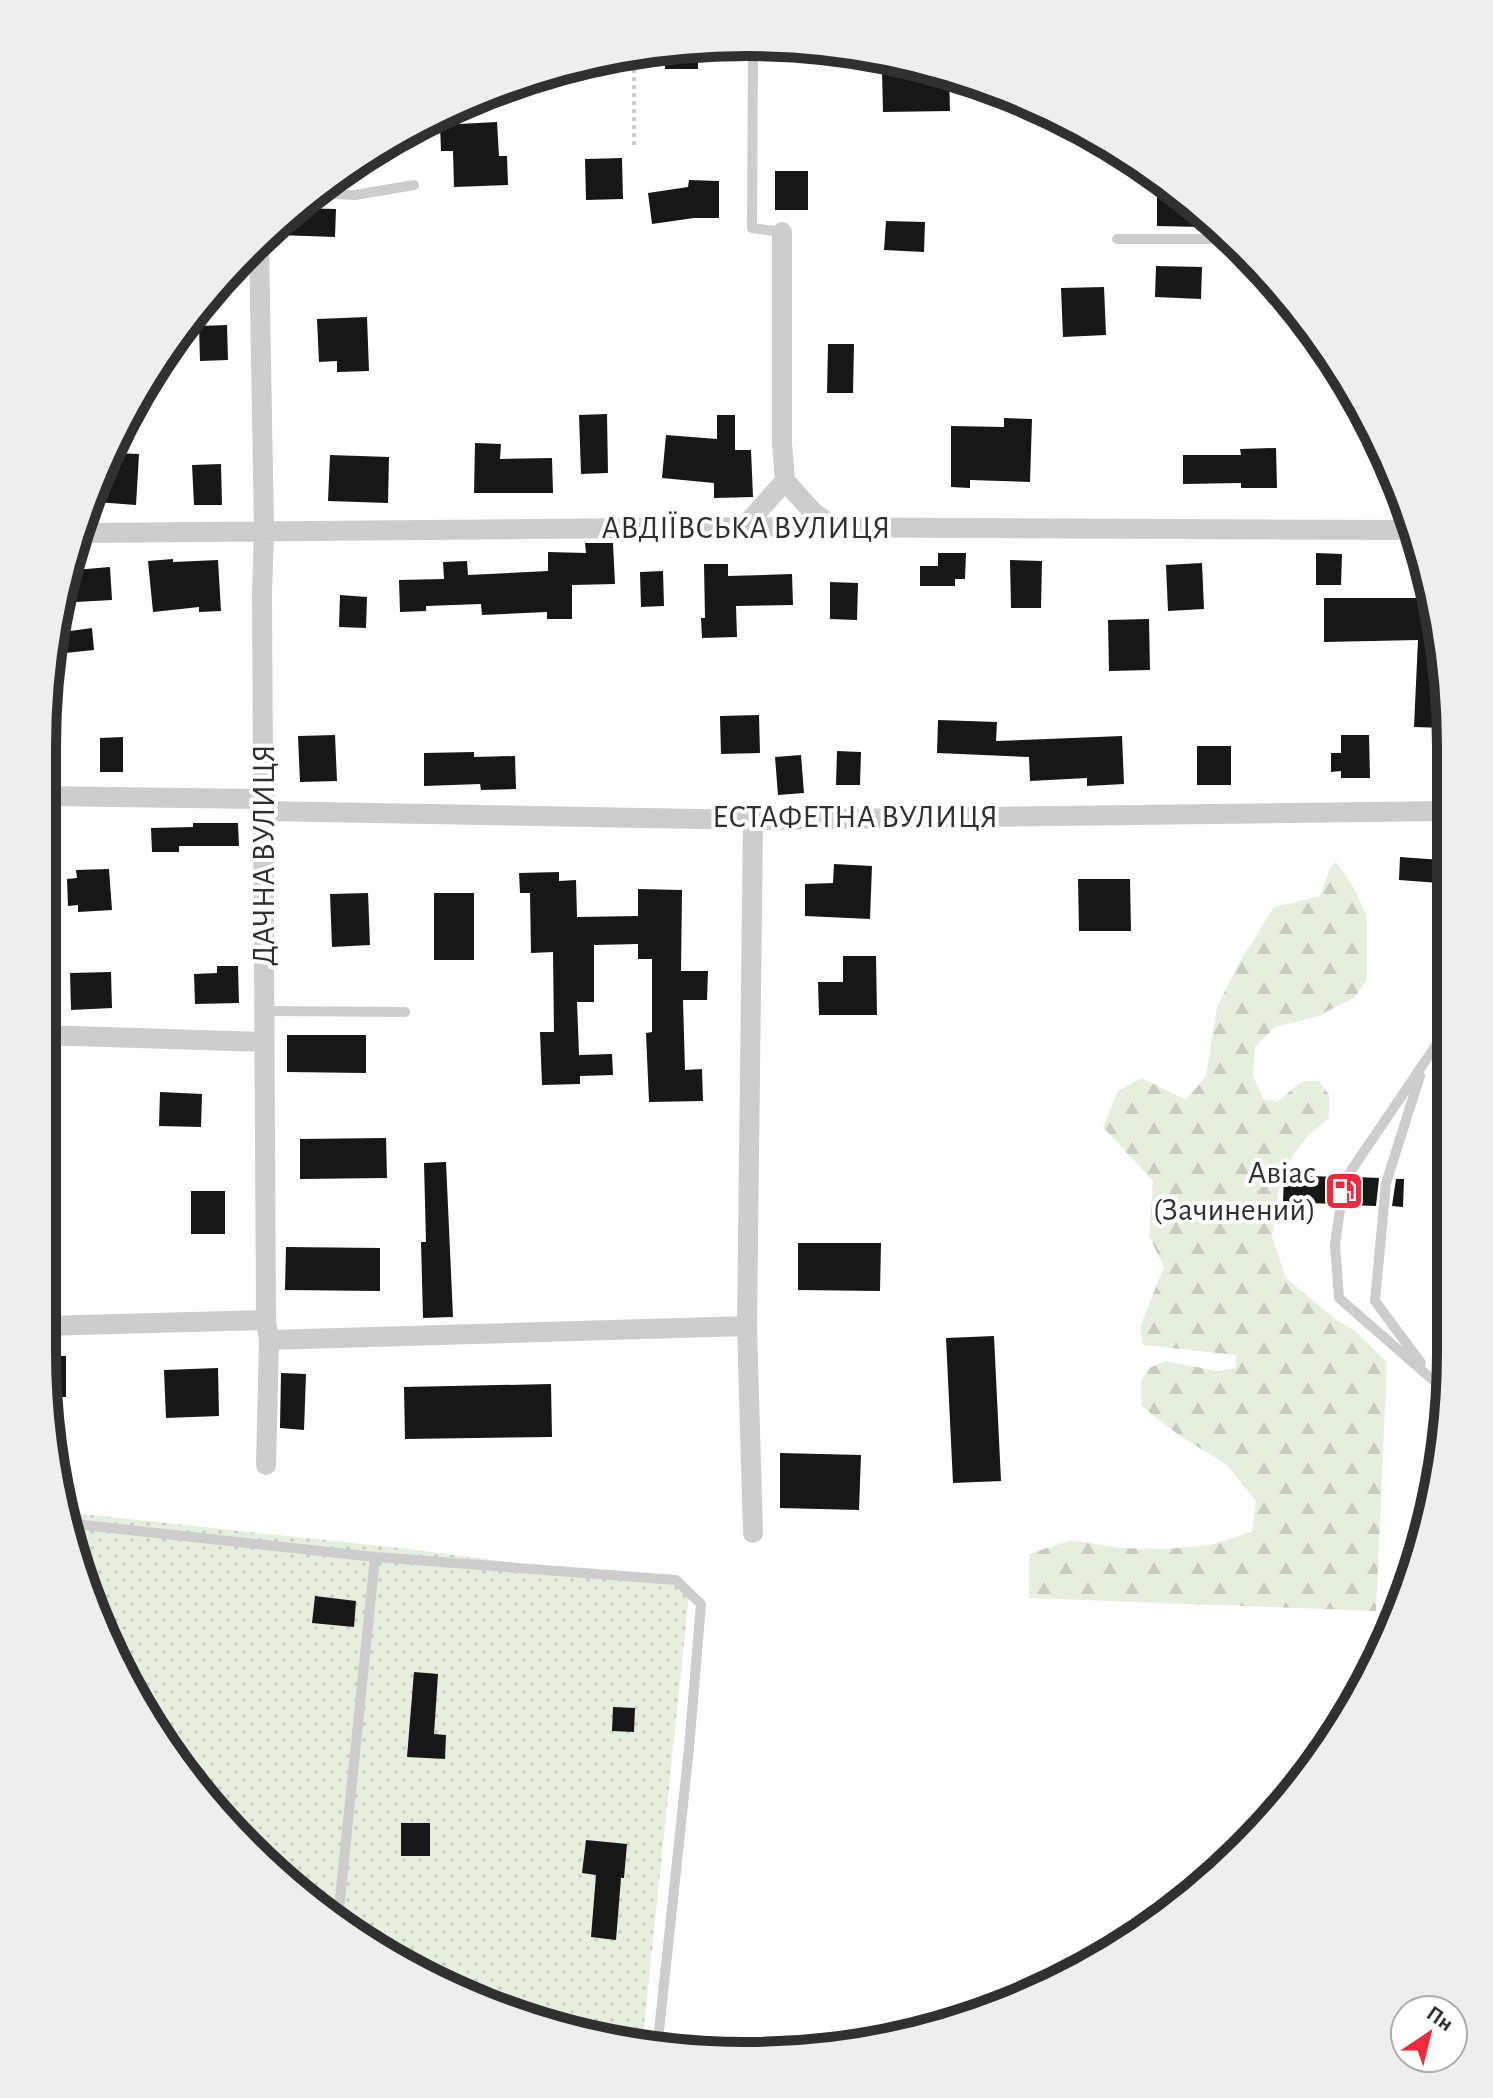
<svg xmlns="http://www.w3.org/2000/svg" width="1493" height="2098" viewBox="0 0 1493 2098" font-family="'Alegreya Sans',sans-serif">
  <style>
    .forest { fill: url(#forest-firs) }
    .garden { fill: url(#garden-dots) }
    .building { fill: #171717 }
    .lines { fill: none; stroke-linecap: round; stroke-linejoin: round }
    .path { stroke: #cdcdcd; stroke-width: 4; stroke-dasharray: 4 4; stroke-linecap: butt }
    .lane { stroke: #cdcdcd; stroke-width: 10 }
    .street { stroke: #cdcdcd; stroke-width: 20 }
    .labels { text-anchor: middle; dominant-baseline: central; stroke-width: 8; stroke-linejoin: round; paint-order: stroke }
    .street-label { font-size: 32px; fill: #303030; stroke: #fff }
    .poi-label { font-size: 32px; fill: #303030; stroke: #fff; text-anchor: end }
    .rim { fill: none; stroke: #303030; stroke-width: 10 }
  </style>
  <defs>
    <pattern id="forest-firs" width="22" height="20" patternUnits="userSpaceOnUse" patternTransform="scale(2)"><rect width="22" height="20" fill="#e6eedd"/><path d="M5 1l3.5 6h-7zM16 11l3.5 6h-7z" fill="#c6ccbe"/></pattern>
    <pattern id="garden-dots" width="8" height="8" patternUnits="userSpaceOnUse" patternTransform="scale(2)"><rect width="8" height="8" fill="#e6eedd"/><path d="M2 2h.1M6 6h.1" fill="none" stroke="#c6ccbe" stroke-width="1.8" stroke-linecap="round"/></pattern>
  </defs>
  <rect width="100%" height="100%" fill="#fff"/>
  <!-- forest -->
  <path class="forest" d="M 1336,862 L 1351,883 L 1367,916 L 1367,980 L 1354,998 L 1318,1016 L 1275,1027 L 1255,1047 L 1253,1076 L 1264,1100 L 1277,1102 L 1302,1081 L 1318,1081 L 1329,1094 L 1329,1118 L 1308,1136 L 1293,1155 L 1279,1189 L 1272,1236 L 1286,1278 L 1335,1319 L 1354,1330 L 1387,1362 L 1376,1611 L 1029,1598 L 1029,1554 L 1071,1540 L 1120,1548 L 1165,1549 L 1210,1545 L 1252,1532 L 1256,1501 L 1227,1465 L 1180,1436 L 1141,1406 L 1141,1381 L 1149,1368 L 1165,1361 L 1217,1371 L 1236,1368 L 1236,1355 L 1143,1345 L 1140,1327 L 1164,1267 L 1149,1236 L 1153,1181 L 1103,1127 L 1118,1091 L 1142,1078 L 1186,1100 L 1206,1076 L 1217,1007 L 1240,961 L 1274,907 L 1320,896 L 1330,868 Z"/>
  <!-- garden -->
  <path class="garden" d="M 63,1512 L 409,1549 L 690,1586 L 642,2046 L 435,1984 L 282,1881 L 160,1743 L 66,1534 Z"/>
  <!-- building -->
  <path class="building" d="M 698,47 L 698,69 L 665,69 L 665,48 Z
    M 941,70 L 949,74 L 950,111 L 883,112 L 882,71 Z
    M 497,122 L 499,156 L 507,156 L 508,185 L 454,187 L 453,151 L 441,151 L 440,125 Z
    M 622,158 L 623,199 L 586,200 L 585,159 Z
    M 775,171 L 808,171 L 808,210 L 775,210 Z
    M 1157,176 L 1176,188 L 1201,211 L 1201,227 L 1157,226 Z
    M 689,180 L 719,181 L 719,218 L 694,218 L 652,224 L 648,193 L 688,187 Z
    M 295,208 L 336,209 L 335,237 L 278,235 L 278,222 Z
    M 886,221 L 925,222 L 924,252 L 884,250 Z
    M 1156,266 L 1202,267 L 1201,299 L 1155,297 Z
    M 1104,287 L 1106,335 L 1063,337 L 1061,288 Z
    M 367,317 L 369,371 L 337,372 L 337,361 L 319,362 L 317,319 Z
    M 227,325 L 228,360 L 200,361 L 199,326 Z
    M 828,344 L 854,344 L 853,393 L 827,393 Z
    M 607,414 L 608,473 L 581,474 L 579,415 Z
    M 717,415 L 735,415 L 735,450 L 751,450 L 753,497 L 714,498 L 714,483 L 662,478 L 666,435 L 717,439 Z
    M 1004,418 L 1032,419 L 1030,482 L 970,480 L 970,488 L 951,487 L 951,426 L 1004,427 Z
    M 475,443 L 501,444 L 500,459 L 552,458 L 553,493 L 474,493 Z
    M 1276,448 L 1277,488 L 1241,488 L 1241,483 L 1183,484 L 1183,455 L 1241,455 L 1240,449 Z
    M 114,453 L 139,454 L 136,505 L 96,502 Z
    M 330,455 L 389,457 L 388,503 L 328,501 Z
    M 221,464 L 222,505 L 194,505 L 192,465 Z
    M 585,543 L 613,543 L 615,584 L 572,585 L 572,619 L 547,619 L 547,612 L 482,615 L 481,604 L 426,606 L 426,611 L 400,612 L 399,580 L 444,579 L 443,562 L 467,561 L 468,575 L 548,571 L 548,552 L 586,553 Z
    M 938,553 L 966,553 L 965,579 L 955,579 L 955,586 L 920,586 L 920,566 L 938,566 Z
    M 1316,553 L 1342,554 L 1341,585 L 1316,585 Z
    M 173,559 L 173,562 L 218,560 L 221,611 L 199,612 L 199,607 L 153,612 L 148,561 Z
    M 1010,560 L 1042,561 L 1041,608 L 1011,608 Z
    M 1202,563 L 1204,609 L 1168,611 L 1166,565 Z
    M 704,564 L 728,564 L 728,576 L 792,574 L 793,605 L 736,606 L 737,637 L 702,638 L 701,618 L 705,618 Z
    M 110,567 L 112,600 L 76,602 L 74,570 Z
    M 663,571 L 664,606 L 641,607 L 640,572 Z
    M 830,582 L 858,583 L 857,620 L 830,619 Z
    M 340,595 L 367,597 L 366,628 L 339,627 Z
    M 1324,598 L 1428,598 L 1445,654 L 1445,728 L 1414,727 L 1418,640 L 1324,642 Z
    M 1149,619 L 1150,670 L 1109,671 L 1108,620 Z
    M 92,628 L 94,650 L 65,653 L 63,632 Z
    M 759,715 L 760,753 L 721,754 L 720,716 Z
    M 938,720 L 997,722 L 996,741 L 1122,736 L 1124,784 L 1087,786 L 1087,778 L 1030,781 L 1029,757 L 937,753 Z
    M 335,735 L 337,781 L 300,782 L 298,736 Z
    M 1341,735 L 1369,735 L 1370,778 L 1341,778 L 1341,771 L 1331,772 L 1331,753 L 1341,753 Z
    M 123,737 L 123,772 L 100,772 L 100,738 Z
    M 1197,746 L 1231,746 L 1231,785 L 1197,785 Z
    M 837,751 L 861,752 L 860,785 L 836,785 Z
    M 474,752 L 474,757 L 515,756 L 516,789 L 481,790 L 480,784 L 424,786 L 424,753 Z
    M 801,755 L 804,793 L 778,795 L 775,757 Z
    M 193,823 L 238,823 L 239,846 L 179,846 L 179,852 L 152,852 L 151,828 L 193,827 Z
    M 1400,857 L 1441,860 L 1439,883 L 1399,880 Z
    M 834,864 L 872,866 L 870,919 L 805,916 L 805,884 L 833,883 Z
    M 109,869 L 112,910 L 78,912 L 78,905 L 68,906 L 67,879 L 77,878 L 76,870 Z
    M 559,872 L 559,881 L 576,880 L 577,917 L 638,916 L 638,889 L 682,890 L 681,971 L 708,971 L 707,1000 L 683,1000 L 685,1070 L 702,1069 L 703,1101 L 649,1102 L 646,1033 L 652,1032 L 652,959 L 638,959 L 638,944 L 594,945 L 594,1002 L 577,1002 L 579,1055 L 612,1054 L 613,1075 L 580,1076 L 580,1084 L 542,1085 L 540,1032 L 554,1032 L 553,952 L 531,953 L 530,893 L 520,893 L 519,873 Z
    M 1078,879 L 1130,879 L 1131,931 L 1079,931 Z
    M 368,893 L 370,945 L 332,947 L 330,894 Z
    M 434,893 L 474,893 L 474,960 L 434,960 Z
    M 843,956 L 876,956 L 877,1015 L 819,1015 L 818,982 L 843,982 Z
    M 217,966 L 238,966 L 239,1003 L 195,1004 L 194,974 L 217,973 Z
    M 111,972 L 112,1008 L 71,1010 L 70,973 Z
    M 287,1035 L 366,1035 L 366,1073 L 287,1072 Z
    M 160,1092 L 202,1094 L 201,1127 L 159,1126 Z
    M 386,1138 L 387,1178 L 300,1179 L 300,1139 Z
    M 446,1162 L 453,1317 L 423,1318 L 421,1242 L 426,1242 L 424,1163 Z
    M 1284,1175 L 1337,1177 L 1333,1204 L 1283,1202 Z
    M 1356,1177 L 1379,1178 L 1376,1206 L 1349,1205 L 1352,1184 Z
    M 1396,1179 L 1404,1179 L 1403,1207 L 1392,1206 Z
    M 191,1191 L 225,1191 L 225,1234 L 191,1234 Z
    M 798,1243 L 881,1243 L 880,1291 L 798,1290 Z
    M 286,1247 L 380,1248 L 380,1291 L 285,1290 Z
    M 994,1336 L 1001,1481 L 953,1483 L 946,1338 Z
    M 43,1356 L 66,1356 L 66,1397 L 48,1397 Z
    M 218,1368 L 219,1416 L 166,1418 L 164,1370 Z
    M 281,1373 L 306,1374 L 304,1430 L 280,1428 Z
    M 551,1384 L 552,1437 L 405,1439 L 404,1387 Z
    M 780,1453 L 861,1455 L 859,1510 L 780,1508 Z
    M 315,1596 L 356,1601 L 354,1627 L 312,1623 Z
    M 414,1672 L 438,1674 L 434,1734 L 446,1735 L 445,1759 L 407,1757 Z
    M 613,1707 L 635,1708 L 634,1732 L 612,1731 Z
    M 401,1823 L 430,1823 L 430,1856 L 401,1856 Z
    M 586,1840 L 627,1844 L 624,1878 L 621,1878 L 616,1940 L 591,1937 L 596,1875 L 582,1873 Z"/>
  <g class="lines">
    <!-- path -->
    <path class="path" d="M 634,53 L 634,149"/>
    <!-- lane -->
    <path class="lane" d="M 753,45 L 752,228 L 782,232
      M 315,193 L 355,195 L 414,185
      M 1117,239 L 1230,239
      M 264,1011 L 405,1012
      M 1447,1029 L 1344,1181 L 1335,1245 L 1339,1298 L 1449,1394
      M 1420,1076 L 1386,1183 L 1375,1301 L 1421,1363
      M 65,1523 L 375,1557 L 676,1580 L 701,1604 L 689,1748 L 657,2050
      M 338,1919 L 375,1557"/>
    <!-- street -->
    <path class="street" d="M 782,232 L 782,443 L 785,481 L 813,512 L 833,527
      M 259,245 L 264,530 L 262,594 L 266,1320 L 269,1340 L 266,1465
      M 744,527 L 785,481
      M 84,533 L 744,527 L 1407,530
      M 42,796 L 265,799
      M 264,811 L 753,820 L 1446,811
      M 753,820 L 747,1326 L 753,1533
      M 42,1035 L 264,1042
      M 42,1326 L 266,1320
      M 269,1340 L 747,1326"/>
  </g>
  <!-- icons -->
  <defs>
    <symbol id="fuel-square" viewBox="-11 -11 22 22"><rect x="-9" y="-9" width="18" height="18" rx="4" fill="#f0293b" stroke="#fff"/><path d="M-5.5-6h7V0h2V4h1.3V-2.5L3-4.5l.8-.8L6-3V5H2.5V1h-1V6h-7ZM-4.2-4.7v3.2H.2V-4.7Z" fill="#fff"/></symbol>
  </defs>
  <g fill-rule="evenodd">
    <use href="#fuel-square" x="1322" y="1169" width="44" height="44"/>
  </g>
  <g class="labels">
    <!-- street labels -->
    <g class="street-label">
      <text x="746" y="528">АВДІЇВСЬКА ВУЛИЦЯ</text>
      <text x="855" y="817">ЕСТАФЕТНА ВУЛИЦЯ</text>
      <text transform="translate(264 855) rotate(-90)">ДАЧНА ВУЛИЦЯ</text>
    </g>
    <!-- poi labels -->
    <g class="poi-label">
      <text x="1316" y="1173">Авіас<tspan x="1316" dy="37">(Зачинений)</tspan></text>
    </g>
  </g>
  <!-- crop -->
  <path d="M0 0H1493V2098H0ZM746 56H747A690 690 0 0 1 1437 746V1352A690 690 0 0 1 747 2042H746A690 690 0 0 1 56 1352V746A690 690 0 0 1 746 56Z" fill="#eee" fill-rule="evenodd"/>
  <path class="rim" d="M746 56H747A690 690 0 0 1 1437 746V1352A690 690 0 0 1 747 2042H746A690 690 0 0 1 56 1352V746A690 690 0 0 1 746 56Z"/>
  <!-- north arrow -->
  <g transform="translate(1429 2034) rotate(35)"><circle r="38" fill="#ffffff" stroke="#acacac" stroke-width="2"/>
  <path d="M0-6L14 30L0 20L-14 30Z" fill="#f0293b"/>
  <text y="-12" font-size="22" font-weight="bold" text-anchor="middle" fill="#303030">Пн</text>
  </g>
</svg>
